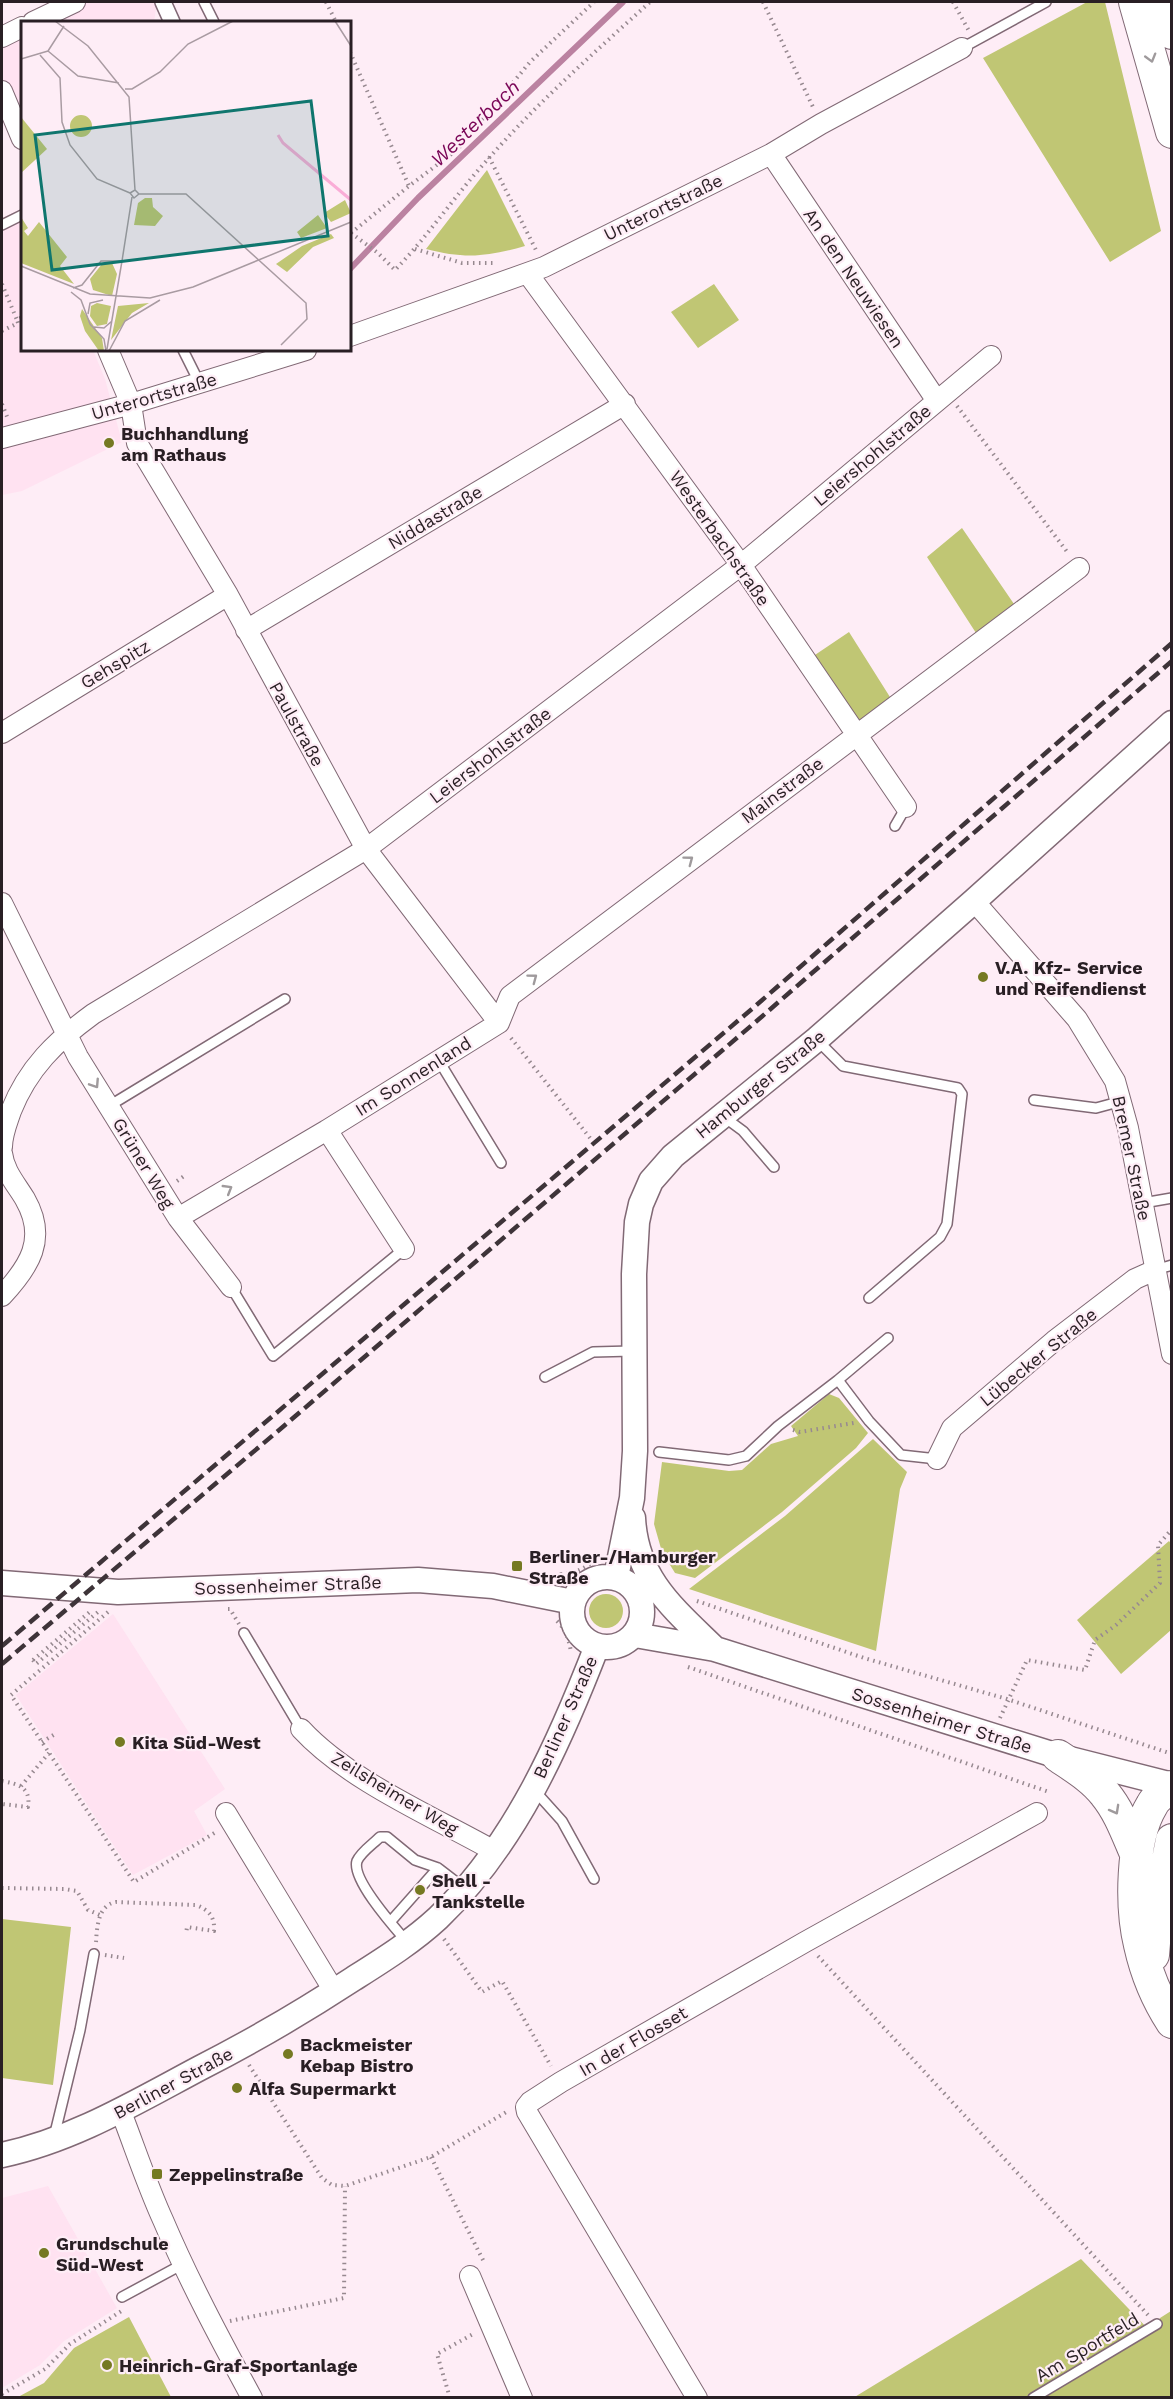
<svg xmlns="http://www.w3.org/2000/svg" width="1173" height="2399" viewBox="0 0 1173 2399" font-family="'Work Sans',sans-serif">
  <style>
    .built { fill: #ffe2f1 }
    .green { fill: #c0c674 }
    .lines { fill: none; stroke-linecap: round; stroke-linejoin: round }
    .stream { stroke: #bb82a1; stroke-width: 6 }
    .service-casing { stroke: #816975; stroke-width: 12 }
    .pedestrian-casing { stroke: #816975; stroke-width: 18 }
    .minor-casing { stroke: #816975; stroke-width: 22 }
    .tertiary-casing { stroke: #816975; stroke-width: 27 }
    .trunk-casing { stroke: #816975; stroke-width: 34 }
    .path { stroke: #978990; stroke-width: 4; stroke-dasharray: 1.5 4.5; stroke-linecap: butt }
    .service { stroke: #fff; stroke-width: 9 }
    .pedestrian { stroke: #fff; stroke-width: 15 }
    .minor { stroke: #fff; stroke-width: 20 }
    .tertiary { stroke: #fff; stroke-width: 24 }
    .trunk { stroke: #fff; stroke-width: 32 }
    .rail { stroke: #3e3439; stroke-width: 4.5; stroke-dasharray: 12 6; stroke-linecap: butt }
    .oneway { stroke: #9f9a9c }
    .poi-dot { fill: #757922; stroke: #feedf6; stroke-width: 2 }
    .labels { text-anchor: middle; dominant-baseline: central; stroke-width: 4.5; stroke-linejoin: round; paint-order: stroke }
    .street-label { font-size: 18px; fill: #291f24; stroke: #feedf6 }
    .poi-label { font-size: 18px; font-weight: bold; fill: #291f24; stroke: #feedf6; text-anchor: start }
    .water-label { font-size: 20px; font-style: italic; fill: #7a0657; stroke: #feedf6 }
    .inset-river { fill: none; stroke: #faadd7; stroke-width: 3 }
    .inset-road { fill: none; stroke: #a99ba2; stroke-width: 1.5 }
    .view { fill: #0f766e; fill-opacity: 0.15; stroke: #0f766e; stroke-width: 3 }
    .inset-edge { fill: none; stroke: #291f24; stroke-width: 3 }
  </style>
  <rect width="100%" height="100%" fill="#feedf6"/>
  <!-- built -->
  <path class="built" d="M 63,2 L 157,2 L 154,22 L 34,22 Z
    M 22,29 L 22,127 L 2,77 L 2,40 Z
    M 22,209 L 22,350 L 93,350 L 105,379 L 122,442 L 22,491 L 2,495 L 2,218 Z
    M 113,1614 L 225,1789 L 194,1811 L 207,1835 L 133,1875 L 16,1695 Z
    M 48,2186 L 117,2308 L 64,2341 L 40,2365 L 2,2388 L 2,2198 Z"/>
  <!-- green -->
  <path class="green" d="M 1087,2 L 1105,2 L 1161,231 L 1110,262 L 983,58 Z
    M 487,170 L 525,246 C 487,257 464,259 426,249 Z
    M 714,284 L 739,320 L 698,348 L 671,312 Z
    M 962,528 L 1014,604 L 976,633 L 927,557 Z
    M 849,632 L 895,705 L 855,735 L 806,661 Z
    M 829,1394 L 839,1398 L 868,1433 L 856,1448 L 782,1512 L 695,1578 L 675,1573 L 662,1552 L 654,1524 L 662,1462 L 729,1471 L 742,1470 L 771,1444 L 798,1436 L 791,1426 Z
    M 873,1439 L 907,1472 L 900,1489 L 876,1651 L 689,1589 L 785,1516 Z
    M 1169,1541 L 1172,1545 L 1171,1630 L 1121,1674 L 1077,1620 Z
    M589 1611a17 17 0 1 1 34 0a17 17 0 1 1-34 0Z
    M 2,1919 L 71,1927 L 53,2085 L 2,2078 Z
    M 1081,2259 L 1151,2332 L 1160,2318 L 1171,2311 L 1171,2397 L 853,2398 Z
    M 129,2317 L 171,2397 L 18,2397 L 44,2383 L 74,2348 Z"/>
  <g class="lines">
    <!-- stream -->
    <path class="stream" d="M 350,269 L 418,198 L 623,2"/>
    <defs>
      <path id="service" d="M 204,2 L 214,22
        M 962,48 L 1046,2
        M 2,225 L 22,215
        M 183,350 L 200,384
        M 895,826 L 906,807
        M 818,1041 L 843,1066 L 958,1088 L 962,1094 L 947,1224 L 940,1237 L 869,1298
        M 439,1061 L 501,1163
        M 1034,1100 L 1096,1108 L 1122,1101
        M 109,1106 L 285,999
        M 724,1117 L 743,1131 L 774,1167
        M 1143,1203 L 1172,1198
        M 1155,1270 L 1172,1265
        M 231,1287 L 273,1356 L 404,1249
        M 545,1377 L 593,1352 L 632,1351
        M 838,1380 L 888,1338
        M 659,1452 L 729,1460 L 746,1456 L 778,1426 L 838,1380 L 869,1421 L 901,1455 L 937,1459
        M 244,1633 L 301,1729
        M 535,1791 L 562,1821 L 594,1879
        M 391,1921 L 438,1868 L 464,1888
        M 407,1942 C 395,1928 351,1879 357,1861 C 361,1852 373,1844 380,1837 L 387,1837 L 415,1860 L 438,1868
        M 54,2137 L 80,2030 L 94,1954
        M 122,2297 L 183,2264
        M 1033,2398 L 1157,2324"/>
      <path id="pedestrian" d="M 163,2 L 172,22"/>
      <path id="minor" d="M 33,22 L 75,2
        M 2,37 L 22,27
        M 2,91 L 22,139
        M 771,154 L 937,401
        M 528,274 L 741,565 L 906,807
        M 350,336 L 544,267 L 771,154 L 821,124 L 962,48
        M 108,350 L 131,404 L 137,443 L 228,595 L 366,849 L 499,1023
        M 2,438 L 131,404 L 306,350
        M 246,630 L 625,404
        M 2,733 L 228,595
        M 974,901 L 1077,1019 L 1115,1081 L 1128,1128 L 1172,1354
        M 2,903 L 78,1057 L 178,1218 L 231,1287
        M 499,1023 L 510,996 L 1079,568
        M 327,1130 L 404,1249
        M 2,1147 C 2,1134 7,1123 11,1111 C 28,1068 56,1041 93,1014 L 366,849 L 741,565 L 991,356
        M 2,1153 C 4,1171 16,1184 25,1199 C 48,1239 29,1267 2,1296
        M 178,1218 L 327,1130 L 499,1023
        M 937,1459 L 952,1428 L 1054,1341 L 1135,1279 L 1155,1270
        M 301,1729 C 349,1781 432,1816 494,1851
        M 226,1813 L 334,1991
        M 121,2112 C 135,2148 147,2185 163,2220 C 189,2281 220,2339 252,2398
        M 470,2276 L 522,2398
        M 697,2398 L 527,2112 L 526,2107 L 530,2102 L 561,2082 L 805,1942 L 1037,1813"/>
      <path id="tertiary" d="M 633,1518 C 636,1579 674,1609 715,1649
        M572 1612a35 35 0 1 1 70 0a35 35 0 1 1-70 0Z
        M 616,1577 L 632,1498 L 635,1451 L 634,1274 L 637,1222 L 641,1204 L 651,1181 L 673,1156 L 817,1039 L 974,901 L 1172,723
        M 2,1583 L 118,1592 L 418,1580 L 493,1586 L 573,1602
        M 635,1635 L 715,1649 L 1058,1756 L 1172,1785
        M 2,2155 C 73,2140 136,2102 200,2068 C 253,2041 304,2011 353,1979 C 383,1960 412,1942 438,1918 C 515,1844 559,1744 597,1646"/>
      <path id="trunk" d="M 1135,2 L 1172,132
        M 1163,2 L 1172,33
        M 1058,1756 C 1074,1767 1093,1778 1105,1794 C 1120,1812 1128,1836 1137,1856
        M 1172,1787 C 1164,1792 1156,1797 1152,1805 C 1131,1839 1131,1908 1140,1945 C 1146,1972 1157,1999 1172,2022
        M 1153,1955 L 1156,1919 L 1172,1840"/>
    </defs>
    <!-- service casing -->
    <use href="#service" class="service-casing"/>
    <!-- pedestrian casing -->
    <use href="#pedestrian" class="pedestrian-casing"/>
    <!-- minor casing -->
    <use href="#minor" class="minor-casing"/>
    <!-- tertiary casing -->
    <use href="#tertiary" class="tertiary-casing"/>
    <!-- trunk casing -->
    <use href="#trunk" class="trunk-casing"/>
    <!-- path -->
    <path class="path" d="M 326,2 L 336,22
      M 763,2 L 813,107
      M 953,2 L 969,31
      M 350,52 L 409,186 L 458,149 L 530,62 L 594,2
      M 489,157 L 536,250
      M 351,233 L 378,253 L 395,270 C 429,235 456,194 489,158 C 538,102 595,52 650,2
      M 351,233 L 409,186
      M 415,249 L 462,263 L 496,263
      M 2,284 L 17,320 L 22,317
      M 2,331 L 18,323 L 17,320
      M 2,404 L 8,419
      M 957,406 L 1068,553
      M 511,1038 L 590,1138
      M 177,1181 L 184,1176
      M 793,1430 L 800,1432 L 854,1423
      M 559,1580 L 561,1574 C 577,1573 587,1568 598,1556
      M 697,1601 L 864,1658 L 1007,1699 L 1172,1754
      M 228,1609 L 230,1609 L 239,1624
      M 108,1612 L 11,1695 L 134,1882 L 216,1832
      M 557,1621 C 566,1630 569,1640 571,1652
      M 33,1660 L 92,1610
      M 33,1660 L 36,1664 L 98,1612
      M 688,1667 L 1049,1792
      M 1000,1718 L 1027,1660 L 1085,1670 L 1095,1640 L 1116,1625 L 1160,1583 L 1158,1545 L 1172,1529
      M 42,1742 L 55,1734
      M 2,1781 C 18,1784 31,1787 28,1807 L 2,1804
      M 21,1786 L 49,1753
      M 2,1888 L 64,1889 L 77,1891 L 88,1910 L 100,1915
      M 444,1939 L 482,1992 L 502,1981 L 551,2066
      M 96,1942 C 97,1927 98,1905 116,1902 L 196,1905 C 209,1910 215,1917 214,1931 L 187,1927 L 186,1934
      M 105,1955 L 124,1958
      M 818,1956 L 1148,2315
      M 249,2065 L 322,2178 L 332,2185 L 345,2186 L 431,2157 L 508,2111
      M 431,2157 L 485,2264
      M 230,2321 L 344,2298 L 345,2186
      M 2,2394 L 45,2369 L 70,2344 L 123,2310
      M 450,2398 L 437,2354 L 475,2333"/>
    <!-- service -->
    <use href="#service" class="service"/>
    <!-- pedestrian -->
    <use href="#pedestrian" class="pedestrian"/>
    <!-- minor -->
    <use href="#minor" class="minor"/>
    <!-- tertiary -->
    <use href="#tertiary" class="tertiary"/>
    <!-- trunk -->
    <use href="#trunk" class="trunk"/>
    <!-- rail -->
    <path class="rail" d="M 2,1646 L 753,1008 L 1172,643
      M 2,1664 L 278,1431 L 759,1019 L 1172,661"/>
  </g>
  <!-- one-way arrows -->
  <defs><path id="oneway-chevron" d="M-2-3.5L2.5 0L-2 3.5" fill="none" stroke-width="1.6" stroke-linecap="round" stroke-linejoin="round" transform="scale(1.5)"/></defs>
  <g class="oneway">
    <use href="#oneway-chevron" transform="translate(1151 58) rotate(74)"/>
    <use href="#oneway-chevron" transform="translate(689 860) rotate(-37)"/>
    <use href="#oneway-chevron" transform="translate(533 978) rotate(-37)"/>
    <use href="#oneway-chevron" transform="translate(95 1084) rotate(57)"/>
    <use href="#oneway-chevron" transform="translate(228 1189) rotate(-31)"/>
    <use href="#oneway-chevron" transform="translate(1115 1810) rotate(61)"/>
  </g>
  <!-- markers -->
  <g class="poi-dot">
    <circle cx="109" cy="443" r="6"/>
    <circle cx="983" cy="977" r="6"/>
    <rect x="511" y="1560" width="12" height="12" rx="3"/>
    <circle cx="120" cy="1742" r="6"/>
    <circle cx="420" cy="1890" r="6"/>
    <circle cx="288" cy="2054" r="6"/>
    <circle cx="237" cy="2088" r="6"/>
    <rect x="151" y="2168" width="12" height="12" rx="3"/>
    <circle cx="44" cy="2253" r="6"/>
    <circle cx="107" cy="2365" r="6"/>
  </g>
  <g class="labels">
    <!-- street labels -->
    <g class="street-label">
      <text transform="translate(663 207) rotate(-26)">Unterortstraße</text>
      <text transform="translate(854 278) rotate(56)">An den Neuwiesen</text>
      <text transform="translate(154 396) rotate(-16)">Unterortstraße</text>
      <text transform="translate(872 455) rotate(-40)">Leiershohlstraße</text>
      <text transform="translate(435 517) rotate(-31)">Niddastraße</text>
      <text transform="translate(720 538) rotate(55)">Westerbachstraße</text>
      <text transform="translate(115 664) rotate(-31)">Gehspitz</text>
      <text transform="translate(297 724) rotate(61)">Paulstraße</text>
      <text transform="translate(490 755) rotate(-37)">Leiershohlstraße</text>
      <text transform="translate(782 790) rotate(-37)">Mainstraße</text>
      <text transform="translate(413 1076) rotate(-32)">Im Sonnenland</text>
      <text transform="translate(760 1084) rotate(-39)">Hamburger Straße</text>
      <text transform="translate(1132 1158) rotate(78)">Bremer Straße</text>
      <text transform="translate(144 1163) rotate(59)">Grüner Weg</text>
      <text transform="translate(1038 1357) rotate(-39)">Lübecker Straße</text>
      <text transform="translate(288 1585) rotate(-2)">Sossenheimer Straße</text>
      <text transform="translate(565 1717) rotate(-66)">Berliner Straße</text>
      <text transform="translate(942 1720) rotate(17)">Sossenheimer Straße</text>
      <text transform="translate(395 1793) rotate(31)">Zeilsheimer Weg</text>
      <text transform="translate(633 2041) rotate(-30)">In der Flosset</text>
      <text transform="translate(173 2083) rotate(-28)">Berliner Straße</text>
      <text transform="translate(1087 2347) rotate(-31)">Am Sportfeld</text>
    </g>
    <!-- poi labels -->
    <g class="poi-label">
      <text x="121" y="433">Buchhandlung<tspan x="121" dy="21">am Rathaus</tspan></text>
      <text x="995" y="967">V.A. Kfz- Service<tspan x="995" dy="21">und Reifendienst</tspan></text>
      <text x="529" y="1556">Berliner-/Hamburger<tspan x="529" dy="21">Straße</tspan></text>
      <text x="132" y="1742">Kita Süd-West</text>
      <text x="432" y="1880">Shell -<tspan x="432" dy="21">Tankstelle</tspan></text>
      <text x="300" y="2044">Backmeister<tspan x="300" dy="21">Kebap Bistro</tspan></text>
      <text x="249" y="2088">Alfa Supermarkt</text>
      <text x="169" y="2174">Zeppelinstraße</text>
      <text x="56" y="2243">Grundschule<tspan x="56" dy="21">Süd-West</tspan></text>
      <text x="119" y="2365">Heinrich-Graf-Sportanlage</text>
    </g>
    <!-- water labels -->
    <g class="water-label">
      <text transform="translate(475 123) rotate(-44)">Westerbach</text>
    </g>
  </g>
  <!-- overview -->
  <g transform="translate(21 21)">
    <rect width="330" height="330" fill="#feedf6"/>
    <path d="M49 105a11 11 0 1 1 22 0a11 11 0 1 1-22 0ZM 0,96 L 26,128 L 0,152 ZM 124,177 L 131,177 L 132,186 L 142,195 L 134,205 L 113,204 L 117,182 ZM 324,179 L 330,192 L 310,201 L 303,192 ZM 297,194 L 306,207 L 280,217 L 276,211 ZM 0,196 L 7,207 L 3,210 L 7,215 L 18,201 L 46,236 L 39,245 L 53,263 L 0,242 ZM 310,213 L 313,217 L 292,226 L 266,251 L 255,243 L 281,225 ZM 91,242 L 96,253 L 91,275 L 72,269 L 69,258 L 81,243 ZM 76,282 L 90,285 L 86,303 L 76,305 L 69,295 L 70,285 ZM 128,282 L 111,292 L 90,319 L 97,285 ZM 61,288 L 81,317 L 83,330 L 78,330 L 64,310 L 59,295 Z" fill="#c0c674"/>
    <path class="inset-river" d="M 257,114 L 262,122 L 330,179"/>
    <path class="inset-road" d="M 34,0 L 67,25 L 108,76 L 114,169M 314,0 L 330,25M 27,30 L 57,55 L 98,62M 27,30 L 43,5M 19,34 L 39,57 L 41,101 L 49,124 L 76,158 L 109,172M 0,38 L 27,30M 104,68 L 111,68 L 139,51 L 167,23 L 212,0M 118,173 L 114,169 L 109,172 L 113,177 L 118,173 L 165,173 L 285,282 L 286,298 L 260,324M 101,240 L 111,176M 0,245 L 69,273 L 129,277 L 172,266 L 330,201M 52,267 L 61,264 L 80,240 L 101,240M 50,271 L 60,279 L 69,303 L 83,318 L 85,330M 67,293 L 69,282 L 82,279M 73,306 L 83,307 L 91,300M 86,328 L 101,240M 88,330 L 104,300 L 139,279"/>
    <path class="view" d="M 290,80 L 307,215 L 31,249 L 14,114 Z"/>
    <rect width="330" height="330" class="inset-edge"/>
  </g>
  <!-- border -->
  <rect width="1173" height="2399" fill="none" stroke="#291f24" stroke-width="6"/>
</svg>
